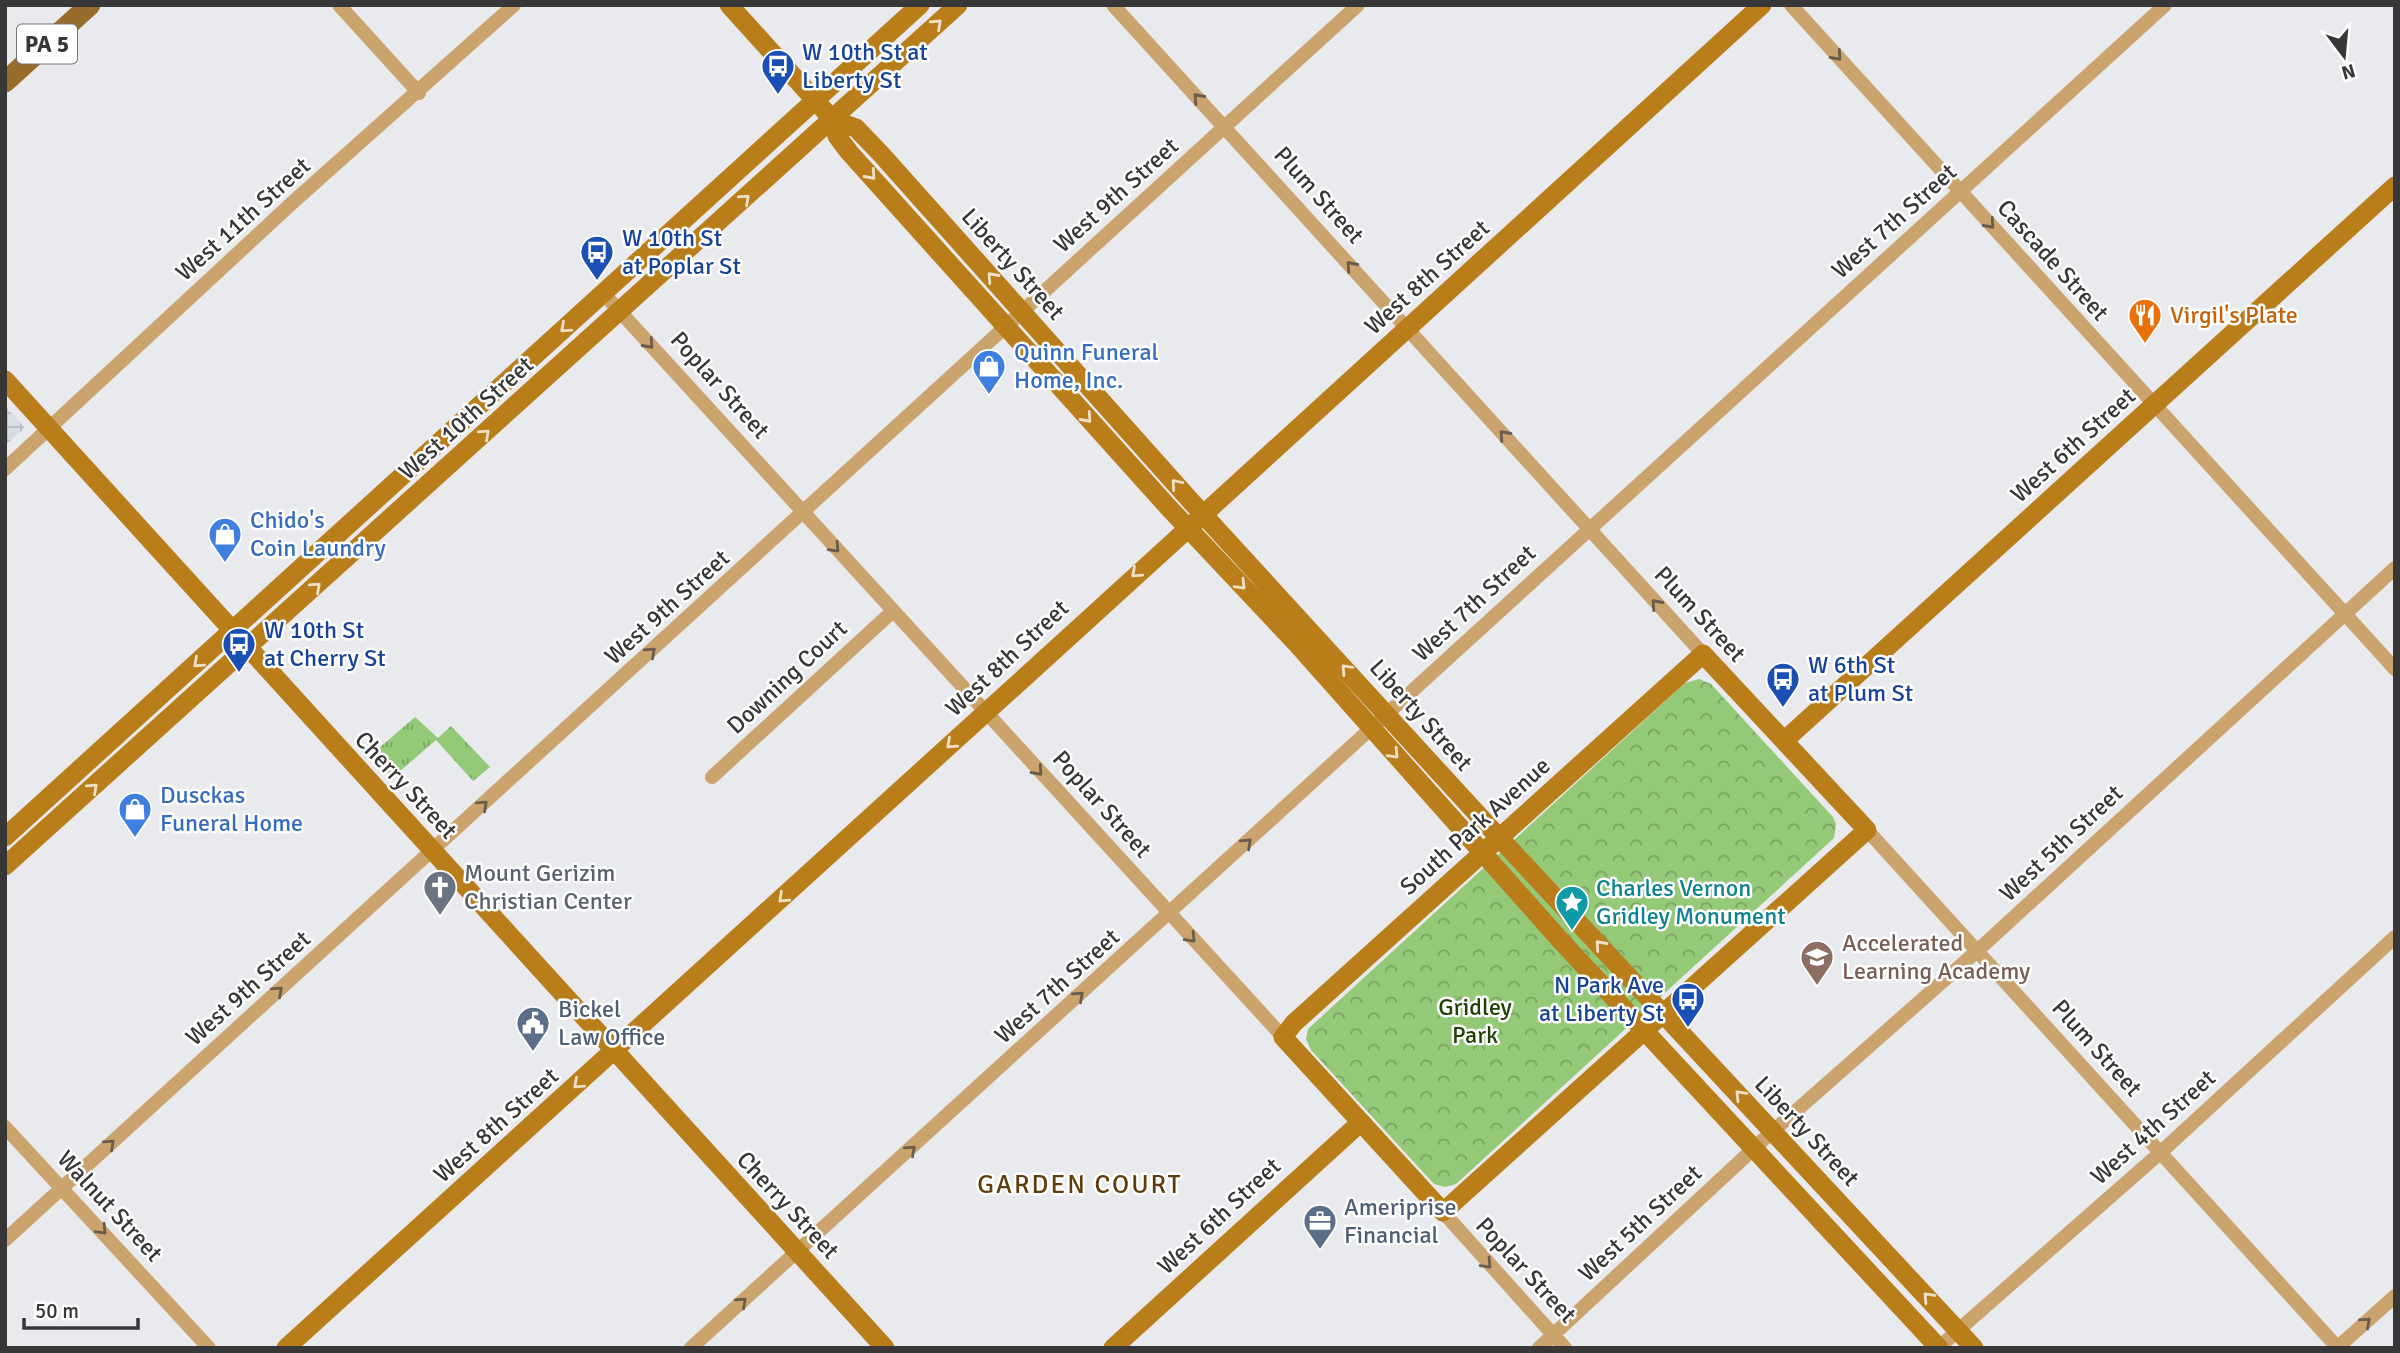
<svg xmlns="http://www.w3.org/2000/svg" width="2400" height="1353" viewBox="0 0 2400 1353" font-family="Signika,sans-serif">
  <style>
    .industrial { fill: url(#industrial-grid) }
    .grass { fill: url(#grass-tufts) }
    .park { fill: url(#park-crowns) }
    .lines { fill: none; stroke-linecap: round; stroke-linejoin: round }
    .street { stroke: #cba36d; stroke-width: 14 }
    .secondary { stroke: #b97e1a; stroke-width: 19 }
    .primary { stroke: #976c2d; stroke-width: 21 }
    .oneway { stroke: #eedfc6 }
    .oneway2 { stroke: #6b5d4b }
    .labels { text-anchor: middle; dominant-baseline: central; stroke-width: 5; stroke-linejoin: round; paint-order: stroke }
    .shield { fill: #fff; stroke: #737374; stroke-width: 2 }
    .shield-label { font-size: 23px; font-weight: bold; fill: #373738 }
    .transit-label { font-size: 24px; fill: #164399; stroke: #fff; text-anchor: start }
    .street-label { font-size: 24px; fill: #373738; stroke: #fff }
    .food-label { font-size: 24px; fill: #c56008; stroke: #fff; text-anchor: start }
    .shop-label { font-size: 24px; fill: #366cbe; stroke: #fff; text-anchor: start }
    .worship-label { font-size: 24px; fill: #5b616d; stroke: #fff; text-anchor: start }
    .culture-label { font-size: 24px; fill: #0d838f; stroke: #fff; text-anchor: start }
    .education-label { font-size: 24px; fill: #785e54; stroke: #fff; text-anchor: start }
    .park-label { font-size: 24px; fill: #1f4104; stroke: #fff }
    .service-label { font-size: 24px; fill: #4e5e75; stroke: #fff; text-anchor: start }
    .neighbourhood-label { font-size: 26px; letter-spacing: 2px; fill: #623b0c; stroke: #fff }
  </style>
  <defs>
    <pattern id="industrial-grid" width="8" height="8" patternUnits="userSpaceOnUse" patternTransform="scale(1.75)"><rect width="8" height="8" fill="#d8dce6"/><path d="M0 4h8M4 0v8" fill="none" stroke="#babdc6"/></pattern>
    <pattern id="grass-tufts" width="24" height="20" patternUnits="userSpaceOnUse" patternTransform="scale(1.75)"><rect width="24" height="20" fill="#94c978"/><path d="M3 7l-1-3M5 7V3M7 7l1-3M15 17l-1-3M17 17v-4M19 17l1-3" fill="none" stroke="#7aa463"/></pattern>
    <pattern id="park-crowns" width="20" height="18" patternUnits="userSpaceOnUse" patternTransform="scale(1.75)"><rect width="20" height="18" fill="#94c978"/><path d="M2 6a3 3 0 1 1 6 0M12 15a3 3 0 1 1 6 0" fill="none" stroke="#7aa463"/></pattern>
  </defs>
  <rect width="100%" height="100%" fill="#e9eaed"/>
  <!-- industrial -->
  <path class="industrial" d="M 5,406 L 25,428 L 5,445 Z"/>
  <!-- grass -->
  <path class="grass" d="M 415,717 L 438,738 L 451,726 L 490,767 L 473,781 L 436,740 L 392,778 L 371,755 Z"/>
  <!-- park -->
  <path class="park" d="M 1699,679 L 1711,684 L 1833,817 L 1836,824 L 1834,838 L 1456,1184 L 1445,1187 L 1434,1184 L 1311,1050 L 1306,1039 L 1308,1029 L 1685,683 Z"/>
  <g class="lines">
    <!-- street -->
    <path class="street" d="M 339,5 L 419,93
      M 1113,5 L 1703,654
      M 1791,5 L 2395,669
      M 603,293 L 1283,1037
      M 5,469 L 292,203 L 514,5
      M 712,777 L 893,611
      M 1867,830 L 2338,1348
      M 5,1127 L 209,1348
      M 1443,1212 L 1565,1348
      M 5,1240 L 1358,5
      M 691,1348 L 2165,5
      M 1539,1348 L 1763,1140 L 1976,952 L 2395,568
      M 1938,1348 L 2160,1153 L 2395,937
      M 2337,1348 L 2395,1296"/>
    <!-- secondary -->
    <path class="secondary" d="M 729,5 L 833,120 L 837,136 L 849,152 L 1169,508 L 1297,644 L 1562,942 L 1939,1348
      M 833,120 L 856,128 L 881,154 L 1189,499 L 1481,818 L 1974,1348
      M 5,380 L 885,1348
      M 1703,654 L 1867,830 L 1443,1212 L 1283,1037 L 1294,1023 Z
      M 1785,740 L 2395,186
      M 5,837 L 920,5
      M 5,866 L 958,5
      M 286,1348 C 779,901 1271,454 1762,5
      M 1113,1348 L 1361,1122"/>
    <!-- primary -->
    <path class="primary" d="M 5,82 L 90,5"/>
  </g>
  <!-- one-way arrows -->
  <defs><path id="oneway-chevron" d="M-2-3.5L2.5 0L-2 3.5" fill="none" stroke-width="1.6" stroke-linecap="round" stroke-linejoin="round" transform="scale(1.75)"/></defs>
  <g class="oneway">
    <use href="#oneway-chevron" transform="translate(937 24) rotate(-43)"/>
    <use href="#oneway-chevron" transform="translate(871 175) rotate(48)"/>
    <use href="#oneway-chevron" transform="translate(745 199) rotate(-42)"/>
    <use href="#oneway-chevron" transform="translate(992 277) rotate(-132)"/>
    <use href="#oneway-chevron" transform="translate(565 328) rotate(138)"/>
    <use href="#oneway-chevron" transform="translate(1087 418) rotate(48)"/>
    <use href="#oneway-chevron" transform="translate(485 434) rotate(-42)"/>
    <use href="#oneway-chevron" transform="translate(1176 484) rotate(-131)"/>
    <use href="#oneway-chevron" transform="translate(1136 573) rotate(138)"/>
    <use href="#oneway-chevron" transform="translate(1241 585) rotate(46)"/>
    <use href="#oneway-chevron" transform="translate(316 587) rotate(-42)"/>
    <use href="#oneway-chevron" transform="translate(198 663) rotate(138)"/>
    <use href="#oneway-chevron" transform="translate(1346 669) rotate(-133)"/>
    <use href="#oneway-chevron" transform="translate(951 744) rotate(138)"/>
    <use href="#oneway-chevron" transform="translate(1394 754) rotate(47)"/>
    <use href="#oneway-chevron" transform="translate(93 788) rotate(-42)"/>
    <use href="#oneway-chevron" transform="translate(783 898) rotate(137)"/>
    <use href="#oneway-chevron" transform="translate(1600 945) rotate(-132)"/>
    <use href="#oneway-chevron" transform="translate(578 1084) rotate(138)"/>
    <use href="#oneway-chevron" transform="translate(1740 1095) rotate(-134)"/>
    <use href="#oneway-chevron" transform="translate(1928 1297) rotate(-133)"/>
  </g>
  <g class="oneway2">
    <use href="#oneway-chevron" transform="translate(1837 56) rotate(48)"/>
    <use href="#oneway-chevron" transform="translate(1198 98) rotate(-132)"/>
    <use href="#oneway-chevron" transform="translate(1990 224) rotate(48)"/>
    <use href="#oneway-chevron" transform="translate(1351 266) rotate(-132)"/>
    <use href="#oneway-chevron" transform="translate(649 344) rotate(48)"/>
    <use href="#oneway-chevron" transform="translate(1504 435) rotate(-132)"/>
    <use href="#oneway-chevron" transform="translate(835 548) rotate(47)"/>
    <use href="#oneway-chevron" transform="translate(1656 604) rotate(-132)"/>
    <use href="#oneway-chevron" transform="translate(651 652) rotate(-42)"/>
    <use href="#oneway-chevron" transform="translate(1038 771) rotate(48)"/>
    <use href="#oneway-chevron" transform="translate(483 805) rotate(-42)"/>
    <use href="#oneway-chevron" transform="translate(1247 843) rotate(-43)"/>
    <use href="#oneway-chevron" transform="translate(1191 938) rotate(47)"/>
    <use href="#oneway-chevron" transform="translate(278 991) rotate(-42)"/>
    <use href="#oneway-chevron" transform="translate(1079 996) rotate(-42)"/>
    <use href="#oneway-chevron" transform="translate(110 1144) rotate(-42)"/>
    <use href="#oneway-chevron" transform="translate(911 1150) rotate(-42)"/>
    <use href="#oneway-chevron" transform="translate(102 1230) rotate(47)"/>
    <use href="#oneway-chevron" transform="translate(1487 1264) rotate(47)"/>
    <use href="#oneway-chevron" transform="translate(742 1302) rotate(-42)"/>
    <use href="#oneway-chevron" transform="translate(2366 1322) rotate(-42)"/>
  </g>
  <!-- icons -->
  <defs>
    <symbol id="bus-pin" viewBox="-11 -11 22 30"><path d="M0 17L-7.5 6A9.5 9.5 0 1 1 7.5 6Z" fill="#1a4fb4" stroke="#fff"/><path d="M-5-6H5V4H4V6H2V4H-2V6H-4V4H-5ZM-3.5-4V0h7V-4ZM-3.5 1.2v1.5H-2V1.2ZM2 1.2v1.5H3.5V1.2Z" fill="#fff"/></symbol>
    <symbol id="restaurant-pin" viewBox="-11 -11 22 30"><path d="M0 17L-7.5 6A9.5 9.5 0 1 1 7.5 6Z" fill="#e8710a" stroke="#fff"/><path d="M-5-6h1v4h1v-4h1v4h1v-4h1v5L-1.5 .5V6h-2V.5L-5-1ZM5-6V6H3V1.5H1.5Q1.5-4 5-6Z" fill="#fff"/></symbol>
    <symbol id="shop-pin" viewBox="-11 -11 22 30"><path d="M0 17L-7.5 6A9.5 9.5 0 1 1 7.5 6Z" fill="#3f7fe0" stroke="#fff"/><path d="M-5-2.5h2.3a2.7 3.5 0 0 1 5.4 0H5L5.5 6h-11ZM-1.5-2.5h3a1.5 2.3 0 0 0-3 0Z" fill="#fff"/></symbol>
    <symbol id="church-pin" viewBox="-11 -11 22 30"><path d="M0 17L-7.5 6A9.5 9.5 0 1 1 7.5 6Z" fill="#6b7280" stroke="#fff"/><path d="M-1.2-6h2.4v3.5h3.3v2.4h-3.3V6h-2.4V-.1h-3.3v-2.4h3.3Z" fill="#fff"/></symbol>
    <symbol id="sight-pin" viewBox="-11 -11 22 30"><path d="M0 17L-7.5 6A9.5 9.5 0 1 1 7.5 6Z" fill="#0f9aa8" stroke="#fff"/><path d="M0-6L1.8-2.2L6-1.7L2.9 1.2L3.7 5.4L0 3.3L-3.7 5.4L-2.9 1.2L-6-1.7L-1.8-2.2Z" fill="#fff"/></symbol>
    <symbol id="school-pin" viewBox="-11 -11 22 30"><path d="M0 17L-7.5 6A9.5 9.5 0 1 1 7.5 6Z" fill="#8d6e63" stroke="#fff"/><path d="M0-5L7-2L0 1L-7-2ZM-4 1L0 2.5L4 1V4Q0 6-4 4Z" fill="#fff"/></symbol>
    <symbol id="civic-pin" viewBox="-11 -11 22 30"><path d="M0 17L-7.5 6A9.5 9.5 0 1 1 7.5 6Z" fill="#5c6f8a" stroke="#fff"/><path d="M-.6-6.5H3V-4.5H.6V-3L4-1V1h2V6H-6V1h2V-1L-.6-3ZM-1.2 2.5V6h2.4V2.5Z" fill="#fff"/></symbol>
    <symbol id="office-pin" viewBox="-11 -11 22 30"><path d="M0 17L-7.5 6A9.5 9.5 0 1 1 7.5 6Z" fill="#5c6f8a" stroke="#fff"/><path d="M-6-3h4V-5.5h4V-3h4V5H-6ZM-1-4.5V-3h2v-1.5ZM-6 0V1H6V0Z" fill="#fff"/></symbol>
  </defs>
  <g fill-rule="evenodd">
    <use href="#bus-pin" x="759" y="47" width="38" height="52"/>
    <use href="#bus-pin" x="578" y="233" width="38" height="52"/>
    <use href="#restaurant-pin" x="2126" y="296" width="38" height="52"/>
    <use href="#shop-pin" x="970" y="347" width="38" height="52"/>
    <use href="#shop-pin" x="206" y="515" width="38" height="52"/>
    <use href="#bus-pin" x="220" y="625" width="38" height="52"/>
    <use href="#bus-pin" x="1764" y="660" width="38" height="52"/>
    <use href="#shop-pin" x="116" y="790" width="38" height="52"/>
    <use href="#church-pin" x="421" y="868" width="38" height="52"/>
    <use href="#sight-pin" x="1553" y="883" width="38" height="52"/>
    <use href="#school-pin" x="1798" y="938" width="38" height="52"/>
    <use href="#bus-pin" x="1669" y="980" width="38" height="52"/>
    <use href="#civic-pin" x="514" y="1004" width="38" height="52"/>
    <use href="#office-pin" x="1301" y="1202" width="38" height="52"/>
  </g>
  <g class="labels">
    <!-- shield labels -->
    <rect class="shield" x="17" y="24.5" width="60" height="39" rx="5"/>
    <g class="shield-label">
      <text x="47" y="44">PA 5</text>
    </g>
    <!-- transit labels -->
    <g class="transit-label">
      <text x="802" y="52">W 10th St at<tspan x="802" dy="28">Liberty St</tspan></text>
      <text x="622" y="238">W 10th St<tspan x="622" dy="28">at Poplar St</tspan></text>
      <text x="264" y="630">W 10th St<tspan x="264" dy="28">at Cherry St</tspan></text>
      <text x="1808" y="665">W 6th St<tspan x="1808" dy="28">at Plum St</tspan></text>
      <text x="1664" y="985" text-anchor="end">N Park Ave<tspan x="1664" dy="28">at Liberty St</tspan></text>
    </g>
    <!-- street labels -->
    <g class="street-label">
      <text transform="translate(1116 195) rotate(-42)">West 9th Street</text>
      <text transform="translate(1319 195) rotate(48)">Plum Street</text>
      <text transform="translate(243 219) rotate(-42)">West 11th Street</text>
      <text transform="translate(1894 221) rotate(-42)">West 7th Street</text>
      <text transform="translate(2053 260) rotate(48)">Cascade Street</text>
      <text transform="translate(1013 264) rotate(48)">Liberty Street</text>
      <text transform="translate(1427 277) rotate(-42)">West 8th Street</text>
      <text transform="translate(720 385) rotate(48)">Poplar Street</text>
      <text transform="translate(466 418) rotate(-42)">West 10th Street</text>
      <text transform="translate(2073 445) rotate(-42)">West 6th Street</text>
      <text transform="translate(1474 603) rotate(-43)">West 7th Street</text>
      <text transform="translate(667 607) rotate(-42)">West 9th Street</text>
      <text transform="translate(1700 614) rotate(47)">Plum Street</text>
      <text transform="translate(1007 658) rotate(-43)">West 8th Street</text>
      <text transform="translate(787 677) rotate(-43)">Downing Court</text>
      <text transform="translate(1421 715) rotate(48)">Liberty Street</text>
      <text transform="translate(406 785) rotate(47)">Cherry Street</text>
      <text transform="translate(1102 804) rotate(48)">Poplar Street</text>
      <text transform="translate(1475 826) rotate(-42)">South Park Avenue</text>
      <text transform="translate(2061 843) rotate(-43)">West 5th Street</text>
      <text transform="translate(1057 986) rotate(-42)">West 7th Street</text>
      <text transform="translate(248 988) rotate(-42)">West 9th Street</text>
      <text transform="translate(2097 1048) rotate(48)">Plum Street</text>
      <text transform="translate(496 1125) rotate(-42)">West 8th Street</text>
      <text transform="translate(2153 1127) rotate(-42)">West 4th Street</text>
      <text transform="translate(1807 1131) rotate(47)">Liberty Street</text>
      <text transform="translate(788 1205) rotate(47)">Cherry Street</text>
      <text transform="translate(110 1206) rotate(47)">Walnut Street</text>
      <text transform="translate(1219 1216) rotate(-43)">West 6th Street</text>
      <text transform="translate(1640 1223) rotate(-43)">West 5th Street</text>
      <text transform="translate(1526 1270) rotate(47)">Poplar Street</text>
    </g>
    <!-- food labels -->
    <g class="food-label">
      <text x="2170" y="315">Virgil's Plate</text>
    </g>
    <!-- shop labels -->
    <g class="shop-label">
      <text x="1014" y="352">Quinn Funeral<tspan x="1014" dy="28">Home, Inc.</tspan></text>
      <text x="250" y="520">Chido's<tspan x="250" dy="28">Coin Laundry</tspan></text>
      <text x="160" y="795">Dusckas<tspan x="160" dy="28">Funeral Home</tspan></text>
    </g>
    <!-- worship labels -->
    <g class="worship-label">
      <text x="464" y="873">Mount Gerizim<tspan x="464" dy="28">Christian Center</tspan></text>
    </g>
    <!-- culture labels -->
    <g class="culture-label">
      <text x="1596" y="888">Charles Vernon<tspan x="1596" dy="28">Gridley Monument</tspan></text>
    </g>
    <!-- education labels -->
    <g class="education-label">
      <text x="1842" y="943">Accelerated<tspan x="1842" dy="28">Learning Academy</tspan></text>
    </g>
    <!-- park labels -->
    <g class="park-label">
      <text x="1475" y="1007">Gridley<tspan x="1475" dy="28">Park</tspan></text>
    </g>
    <!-- service labels -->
    <g class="service-label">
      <text x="558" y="1009">Bickel<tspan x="558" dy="28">Law Office</tspan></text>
      <text x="1344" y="1207">Ameriprise<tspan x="1344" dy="28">Financial</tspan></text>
    </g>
    <!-- neighbourhood labels -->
    <g class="neighbourhood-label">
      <text x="1080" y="1185">GARDEN COURT</text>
    </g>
  </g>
  <!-- border -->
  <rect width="2400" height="1353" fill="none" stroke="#373738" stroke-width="14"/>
  <!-- north arrow -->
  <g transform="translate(2344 56) rotate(164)" stroke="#ffffff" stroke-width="5" paint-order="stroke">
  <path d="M0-5L12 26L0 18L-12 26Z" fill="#373738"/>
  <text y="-10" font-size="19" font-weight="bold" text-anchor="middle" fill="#373738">N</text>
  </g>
  <!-- scale -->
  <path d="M24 1318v10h114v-10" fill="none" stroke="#373738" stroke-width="3.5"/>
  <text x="35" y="1318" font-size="21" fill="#373738" stroke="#ffffff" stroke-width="5" paint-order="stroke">50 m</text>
</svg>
